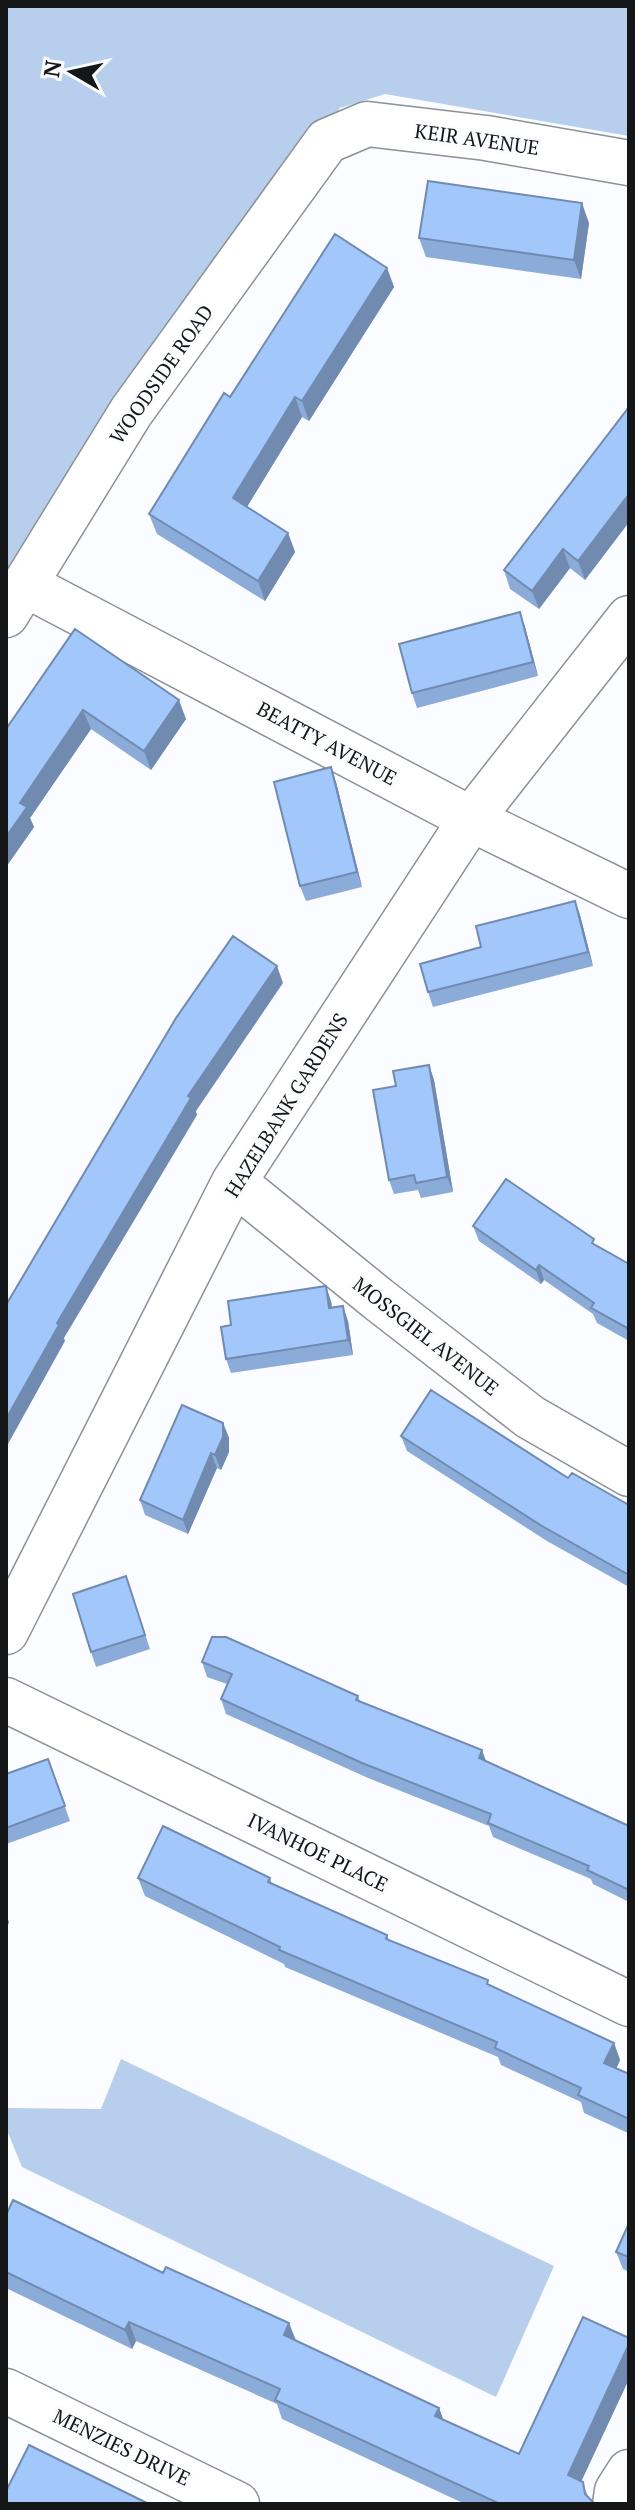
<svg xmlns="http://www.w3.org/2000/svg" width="635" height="2510" viewBox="0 0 635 2510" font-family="'PT Serif',serif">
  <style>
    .green { fill: #b8ceed }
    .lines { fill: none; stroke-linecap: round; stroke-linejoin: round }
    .minor-casing { stroke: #8d9195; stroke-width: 47 }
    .minor { stroke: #fff; stroke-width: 44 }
    .wall { fill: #8babd8 }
    .shaded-wall { fill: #718bb0 }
    .building { fill: #a2c7fb; stroke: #718bb0; stroke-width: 2 }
    .labels { text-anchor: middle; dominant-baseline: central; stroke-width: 7; stroke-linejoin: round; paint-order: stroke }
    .street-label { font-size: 20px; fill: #151618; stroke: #fafcff }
  </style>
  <rect width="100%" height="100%" fill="#fafcff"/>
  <!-- green -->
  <path class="green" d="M 6,6 L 629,6 L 629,136 L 385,94 L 340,108 L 217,266 L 6,586 Z
    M 121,2059 L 554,2266 L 496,2397 L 22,2167 L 6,2128 L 6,2108 L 101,2109 Z"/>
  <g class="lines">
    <defs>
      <path id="minor" d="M 26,585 L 471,819 L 629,896
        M 6,615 L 131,412 L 327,141 L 367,124 L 486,138 L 629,163
        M 234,1182 L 378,1299 L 530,1417 L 629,1474
        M 6,1632 L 234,1182 L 471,819 L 629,618
        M 6,1700 L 629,2004
        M 6,2391 L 237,2504
        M 615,2504 L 617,2491 L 629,2472"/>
    </defs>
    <!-- minor casing -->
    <use href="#minor" class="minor-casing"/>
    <!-- minor -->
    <use href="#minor" class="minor"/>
  </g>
  <!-- wall -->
  <path class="wall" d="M 589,223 L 581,279 L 426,257 L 419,238 Z
    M 387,268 L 394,287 L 309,421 L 302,417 L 247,507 L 288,533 L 295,552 L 265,601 L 157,534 L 149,514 L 230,397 Z
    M 629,407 L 629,522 L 585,580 L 570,568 L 539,609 L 510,589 L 504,570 Z
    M 520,612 L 525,627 L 538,676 L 417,708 L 412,693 Z
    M 75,629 L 186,719 L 151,770 L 91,729 L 30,818 L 34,827 L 6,867 Z
    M 336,782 L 362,887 L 306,901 L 300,886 Z
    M 575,901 L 580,915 L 593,966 L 433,1007 L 428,992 L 481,947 Z
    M 429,1065 L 434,1080 L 453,1192 L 421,1198 L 418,1190 L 394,1194 L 389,1180 L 396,1086 Z
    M 473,1226 L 596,1245 L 629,1264 L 629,1341 L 597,1323 L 593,1314 L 544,1280 L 541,1284 L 479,1241 Z
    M 331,1301 L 332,1308 L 348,1321 L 353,1355 L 231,1373 L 226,1359 L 231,1325 Z
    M 223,1423 L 229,1438 L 229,1452 L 221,1470 L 217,1468 L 188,1534 L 145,1515 L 140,1500 Z
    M 401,1436 L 568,1478 L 629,1505 L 629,1587 L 547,1541 L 407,1451 Z
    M 131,1591 L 150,1649 L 96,1667 L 91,1652 Z
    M 202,1662 L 358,1696 L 360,1701 L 482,1750 L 486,1762 L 629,1826 L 629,1902 L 593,1884 L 591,1879 L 493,1837 L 489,1826 L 368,1778 L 226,1714 L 221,1699 L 227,1684 L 207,1677 Z
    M 48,1759 L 70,1821 L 6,1844 L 6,1774 Z
    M 138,1878 L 270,1878 L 272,1884 L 387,1935 L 389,1940 L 614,2043 L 620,2060 L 616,2069 L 629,2074 L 629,2136 L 628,2133 L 584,2113 L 581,2102 L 501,2065 L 498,2057 L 285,1967 L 284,1964 L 145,1896 Z
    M 6,2215 L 163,2273 L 289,2323 L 296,2340 L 439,2408 L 443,2419 L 519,2454 L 629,2338 L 629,2379 L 581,2481 L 589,2498 L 595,2504 L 465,2504 L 282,2419 L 277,2404 L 136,2341 L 132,2349 L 6,2288 Z
    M 629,2223 L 629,2272 L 623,2269 L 616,2252 Z"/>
  <!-- shaded-wall -->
  <path class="shaded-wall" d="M 582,203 L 589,223 L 581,279 L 574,260 Z
    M 387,268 L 394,287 L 309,421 L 302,401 Z
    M 295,397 L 302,417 L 240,518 L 233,498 Z
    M 629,494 L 629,522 L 585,580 L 578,561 Z
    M 288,533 L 295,552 L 265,601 L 258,581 Z
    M 563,549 L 570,568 L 539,609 L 532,591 Z
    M 520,612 L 525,627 L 538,676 L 533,662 Z
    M 179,700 L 186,719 L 151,770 L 144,751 Z
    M 83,710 L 91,729 L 30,818 L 34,827 L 6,867 L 6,837 L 20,803 Z
    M 331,767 L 336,782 L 362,887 L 357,872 Z
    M 575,901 L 580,915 L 593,966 L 588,952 Z
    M 277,966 L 283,983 L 196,1111 L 197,1115 L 64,1338 L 65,1341 L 8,1444 L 6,1440 L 6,1419 L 57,1323 L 188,1096 Z
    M 429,1065 L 434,1080 L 453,1192 L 447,1177 Z
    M 539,1265 L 544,1280 L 541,1284 L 536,1270 Z
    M 326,1286 L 331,1301 L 334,1323 L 329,1308 Z
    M 343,1306 L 348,1321 L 353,1355 L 348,1340 Z
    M 223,1423 L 229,1438 L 229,1452 L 221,1470 L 215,1455 Z
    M 211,1453 L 217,1468 L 188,1534 L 183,1520 Z
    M 482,1750 L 487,1764 L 479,1758 Z
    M 6,1915 L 9,1922 L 6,1931 Z
    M 614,2043 L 620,2060 L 611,2081 L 604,2063 Z
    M 129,2322 L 136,2341 L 132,2349 L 125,2330 Z
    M 289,2323 L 296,2342 L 284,2335 Z
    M 629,2344 L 629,2379 L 575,2495 L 568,2475 Z
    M 439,2408 L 446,2427 L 435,2416 Z"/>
  <!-- building -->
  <path class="building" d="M 428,181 L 582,203 L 574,260 L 419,238 Z
    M 335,234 L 387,268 L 302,401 L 295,397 L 233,498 L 288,533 L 258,581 L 149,514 L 224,393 L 230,397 Z
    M 629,407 L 629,494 L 578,561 L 563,549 L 532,591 L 504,570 Z
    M 520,612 L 533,662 L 412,693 L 399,644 Z
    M 75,629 L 179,700 L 144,751 L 83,710 L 20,803 L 27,807 L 6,837 L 6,729 Z
    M 331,767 L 357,872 L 300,886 L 274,782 Z
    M 575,901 L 588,952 L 428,992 L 420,964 L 481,947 L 476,926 Z
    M 233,936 L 277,966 L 188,1096 L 191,1098 L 57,1323 L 59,1325 L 6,1419 L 6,1305 L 176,1018 Z
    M 429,1065 L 447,1177 L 416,1183 L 414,1175 L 389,1180 L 373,1090 L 396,1086 L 393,1071 Z
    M 506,1179 L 594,1239 L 592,1243 L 629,1264 L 629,1329 L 591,1308 L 594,1303 L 539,1265 L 536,1270 L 473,1226 Z
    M 326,1286 L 329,1308 L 343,1306 L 348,1340 L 226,1359 L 221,1327 L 231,1325 L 228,1301 Z
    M 431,1390 L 568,1478 L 572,1473 L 629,1505 L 629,1575 L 542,1526 L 401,1436 Z
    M 182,1405 L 223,1423 L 223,1437 L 215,1455 L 211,1453 L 183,1520 L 140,1500 Z
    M 126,1576 L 145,1635 L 91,1652 L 73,1594 Z
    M 212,1637 L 226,1637 L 358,1696 L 356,1700 L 482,1750 L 479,1758 L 629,1826 L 629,1890 L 587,1870 L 589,1866 L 488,1823 L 491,1814 L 362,1763 L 221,1699 L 232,1674 L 202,1662 Z
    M 48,1759 L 65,1806 L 6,1828 L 6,1774 Z
    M 163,1826 L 270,1878 L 268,1882 L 387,1935 L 386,1939 L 488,1980 L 487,1984 L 614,2043 L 604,2063 L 629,2074 L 629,2119 L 578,2095 L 581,2088 L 495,2048 L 497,2042 L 279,1950 L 280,1947 L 138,1878 Z
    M 13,2200 L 163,2273 L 166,2267 L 289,2323 L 284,2335 L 439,2408 L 435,2416 L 519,2454 L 583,2317 L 629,2338 L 629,2344 L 568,2475 L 583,2482 L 585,2494 L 595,2504 L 500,2504 L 275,2400 L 280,2389 L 129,2322 L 125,2330 L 6,2272 L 6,2215 Z
    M 629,2223 L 629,2257 L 616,2252 Z
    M 29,2445 L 149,2504 L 10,2504 L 7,2503 L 7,2489 Z"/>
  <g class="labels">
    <!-- street labels -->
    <g class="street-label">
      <text transform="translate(477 139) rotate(8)">KEIR AVENUE</text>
      <text transform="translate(161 374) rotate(-55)">WOODSIDE ROAD</text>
      <text transform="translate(327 743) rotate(28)">BEATTY AVENUE</text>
      <text transform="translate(286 1105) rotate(-58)">HAZELBANK GARDENS</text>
      <text transform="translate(426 1336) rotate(38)">MOSSGIEL AVENUE</text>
      <text transform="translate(318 1852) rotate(26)">IVANHOE PLACE</text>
      <text transform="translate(122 2447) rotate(26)">MENZIES DRIVE</text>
    </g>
  </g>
  <!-- border -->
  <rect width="635" height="2510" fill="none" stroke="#151618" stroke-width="16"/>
  <!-- north arrow -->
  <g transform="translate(72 72) rotate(279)" stroke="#fafcff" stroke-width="6" paint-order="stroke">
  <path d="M0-6L14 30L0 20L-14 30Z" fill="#151618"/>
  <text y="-12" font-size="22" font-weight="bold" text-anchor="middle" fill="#151618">N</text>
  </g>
</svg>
